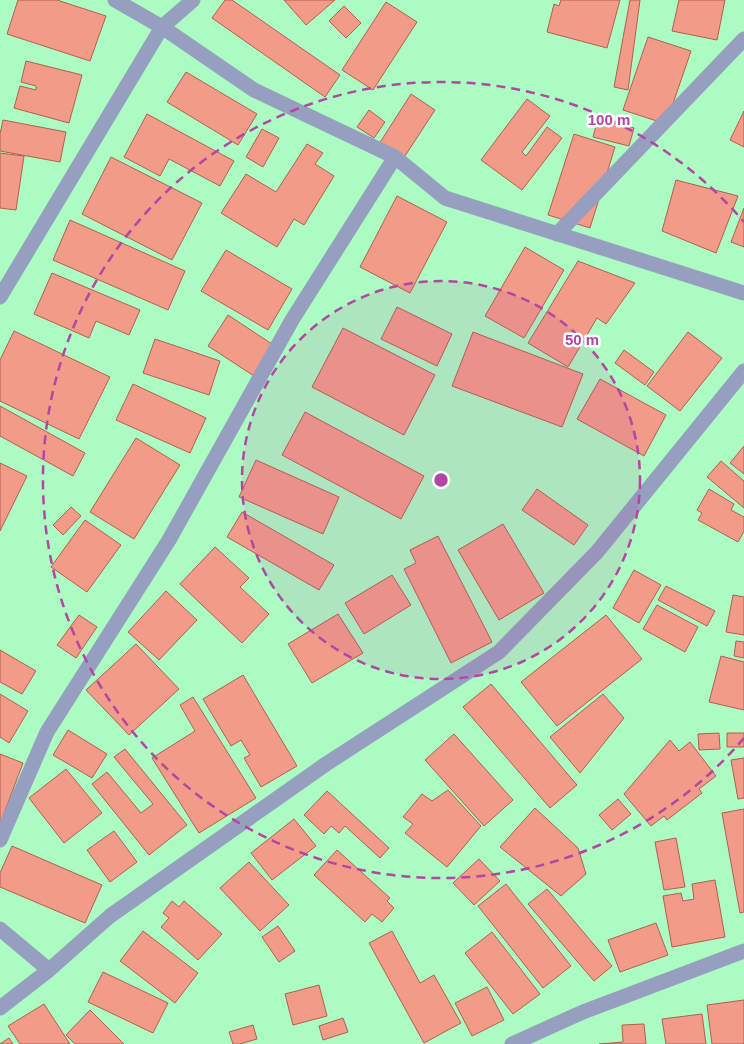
<svg xmlns="http://www.w3.org/2000/svg" width="744" height="1044" font-family="Arial,sans-serif">
  <rect width="100%" height="100%" fill="#acfbc2"/>
  <!-- building -->
  <path fill="#f29b88" stroke="#b05f4e" d="M18,0H57L106,16L90,61L7,34Z
    M225,0H232L340,75L325,97L212,18Z
    M284,0H335L306,25Z
    M561,0H620L607,48L547,32L554,4L559,6Z
    M630,0H640L628,90L614,87Z
    M679,0H725L717,40L672,31Z
    M386,2L417,22L373,90L342,70Z
    M344,6L361,23L346,38L329,21Z
    M648,37L691,51L666,124L623,110Z
    M26,61L82,75L69,123L14,108L20,86L36,90V86L21,82Z
    M186,72L257,114L238,145L167,102Z
    M411,94L435,110L403,159L379,144Z
    M527,99L550,116L522,152L526,156L547,127L562,138L522,190L481,160Z
    M369,110L385,122L374,138L357,127Z
    M744,111V147L730,140Z
    M147,114L234,161L220,186L169,159L160,176L124,157Z
    M598,119L634,128L629,146L593,137Z
    M3,120L66,132L60,162L0,151V134Z
    M262,129L279,138L263,167L246,157Z
    M574,134L615,147L590,228L548,215Z
    M307,144L323,153L315,164L334,176L304,225L294,219L277,247L221,213L246,174L276,192Z
    M0,153L24,156L16,210L0,208Z
    M111,157L202,203L172,260L82,214Z
    M676,180L738,196L716,253L662,231Z
    M397,196L447,222L410,293L360,267Z
    M744,208V247L731,242Z
    M70,220L185,271L168,310L53,260Z
    M525,247L564,270L524,338L485,316Z
    M226,250L292,289L268,330L201,291Z
    M578,261L635,283L606,324L597,318L568,367L528,343Z
    M52,273L140,310L129,335L96,321L89,338L34,314Z
    M397,307L452,334L437,366L381,339Z
    M228,315L275,346L254,376L208,346Z
    M343,328L435,375L404,435L312,387Z
    M14,331L110,377L79,439L0,401V360Z
    M473,332L583,374L562,427L452,386Z
    M688,332L722,358L680,411L647,386Z
    M155,339L220,361L209,395L143,373Z
    M624,350L654,372L645,385L615,363Z
    M600,379L666,415L644,456L577,419Z
    M133,384L206,418L190,453L116,420Z
    M0,406L85,453L73,476L0,436Z
    M305,412L424,476L401,519L282,455Z
    M136,438L180,465L134,539L90,512Z
    M744,446V474L730,463Z
    M256,460L339,497L323,534L239,497Z
    M721,461L744,481V508L707,477Z
    M0,463L27,476L0,531Z
    M537,489L588,525L574,545L522,510Z
    M709,489L734,504L731,510L744,517V531L738,542L698,520L702,513L697,510Z
    M71,507L81,516L63,535L53,525Z
    M242,512L334,565L319,590L227,537Z
    M85,520L121,545L87,592L51,567Z
    M503,524L544,593L499,620L458,550Z
    M438,536L492,642L451,663L404,569L416,563L410,550Z
    M215,547L249,578L240,587L269,614L242,643L180,584Z
    M634,570L661,585L639,623L613,608Z
    M392,575L411,605L364,634L345,603Z
    M666,586L715,611L707,626L658,600Z
    M166,591L197,620L159,660L128,632Z
    M733,595L744,597V635L726,632Z
    M657,605L698,627L685,652L643,629Z
    M338,614L363,653L312,683L288,644Z
    M79,615L97,627L76,658L57,645Z
    M606,615L642,659L557,726L521,682Z
    M736,641L744,642V658L734,656Z
    M136,644L179,689L129,735L86,690Z
    M0,650L36,671L22,694L0,682Z
    M721,656L744,662V710L709,702Z
    M243,675L297,766L261,787L244,758L250,755L241,740L231,746L203,699Z
    M491,684L577,785L550,808L463,707Z
    M0,694L28,711L9,743L0,737Z
    M603,694L624,718L580,773L550,737Z
    M193,697L256,798L199,833L152,758L195,731L180,705Z
    M68,730L107,754L92,778L53,755Z
    M719,733L720,749L699,750L698,734Z
    M727,733H744V747H727Z
    M454,734L513,800L484,826L425,760Z
    M670,740L679,751L690,742L716,776L699,789L702,793L667,820L664,816L651,826L624,794Z
    M125,749L187,825L149,855L92,784L107,772L141,813L153,804L114,757Z
    M0,754L23,763L0,824Z
    M744,758V798L738,799L731,760Z
    M66,769L102,813L64,843L29,798Z
    M448,790L481,826L447,867L405,833L413,824L403,817L422,794L432,801Z
    M327,791L389,848L380,858L345,826L339,833L331,826L324,834L304,815Z
    M618,799L631,814L612,830L599,815Z
    M535,808L578,848L586,874L561,896L500,847Z
    M744,809V912L740,913L722,813Z
    M294,819L316,846L272,880L251,853Z
    M114,831L137,862L110,882L87,850Z
    M676,838L685,887L664,890L655,842Z
    M12,846L102,885L85,923L0,887V873Z
    M337,850L390,898L387,901L394,908L382,922L372,914L365,922L314,875Z
    M479,859L500,881L474,905L453,883Z
    M249,862L289,905L260,931L220,888Z
    M715,880L725,937L672,947L663,896L681,893L683,901L694,899L692,884Z
    M506,884L571,966L543,988L478,906Z
    M547,889L612,966L594,981L528,904Z
    M172,901L179,907L184,901L222,934L198,960L161,927L169,918L163,913Z
    M656,923L668,955L620,972L608,940Z
    M278,926L295,951L279,962L262,937Z
    M143,931L198,973L175,1003L120,961Z
    M392,931L420,983L434,975L461,1023L424,1043L369,943Z
    M492,932L540,994L513,1014L465,953Z
    M103,972L168,1003L153,1033L88,1002Z
    M319,985L327,1016L293,1025L285,994Z
    M487,987L504,1020L472,1036L455,1003Z
    M744,1000V1044H712L707,1005Z
    M44,1004L70,1044H20L8,1026Z
    M90,1010L124,1044H75L66,1035Z
    M702,1014L706,1044H666L662,1019Z
    M343,1018L348,1032L323,1040L319,1026Z
    M644,1024L646,1044H599L623,1042L622,1025Z
    M253,1025L257,1039L240,1044H233L229,1032Z
    M9,1038L13,1044H0Z"/>
  <g fill="none" stroke-linecap="round" stroke-linejoin="round">
    <!-- minor -->
    <path stroke="#969fbf" stroke-width="15" d="M115,0L162,27L254,90L395,157L445,198L744,293
      M557,234L744,39
      M0,297L162,27L193,0
      M0,840L47,732L169,540L292,320L395,157
      M0,929L49,970
      M0,1008L49,970L110,916L326,764L499,652L597,552L744,371
      M512,1044L583,1012L744,951"/>
  </g>
  <!-- distance rings -->
  <circle cx="441" cy="480" r="199" fill="#b246a5" fill-opacity=".12"/>
  <g fill="none" stroke="#b246a5" stroke-width="2.5" stroke-dasharray="9 6">
    <circle cx="441" cy="480" r="199"/>
    <path d="M744 738A398 398 0 1 1 744 222"/>
  </g>
  <circle cx="441" cy="480" r="8" fill="#b246a5" stroke="#fff" stroke-width="2.5"/>
  <g font-size="15" text-anchor="middle" font-weight="bold" fill="#b246a5" stroke="#fff" stroke-width="5" stroke-linejoin="round" paint-order="stroke">
    <text x="609" y="125">100 m</text>
    <text x="582" y="345">50 m</text>
  </g>
</svg>
